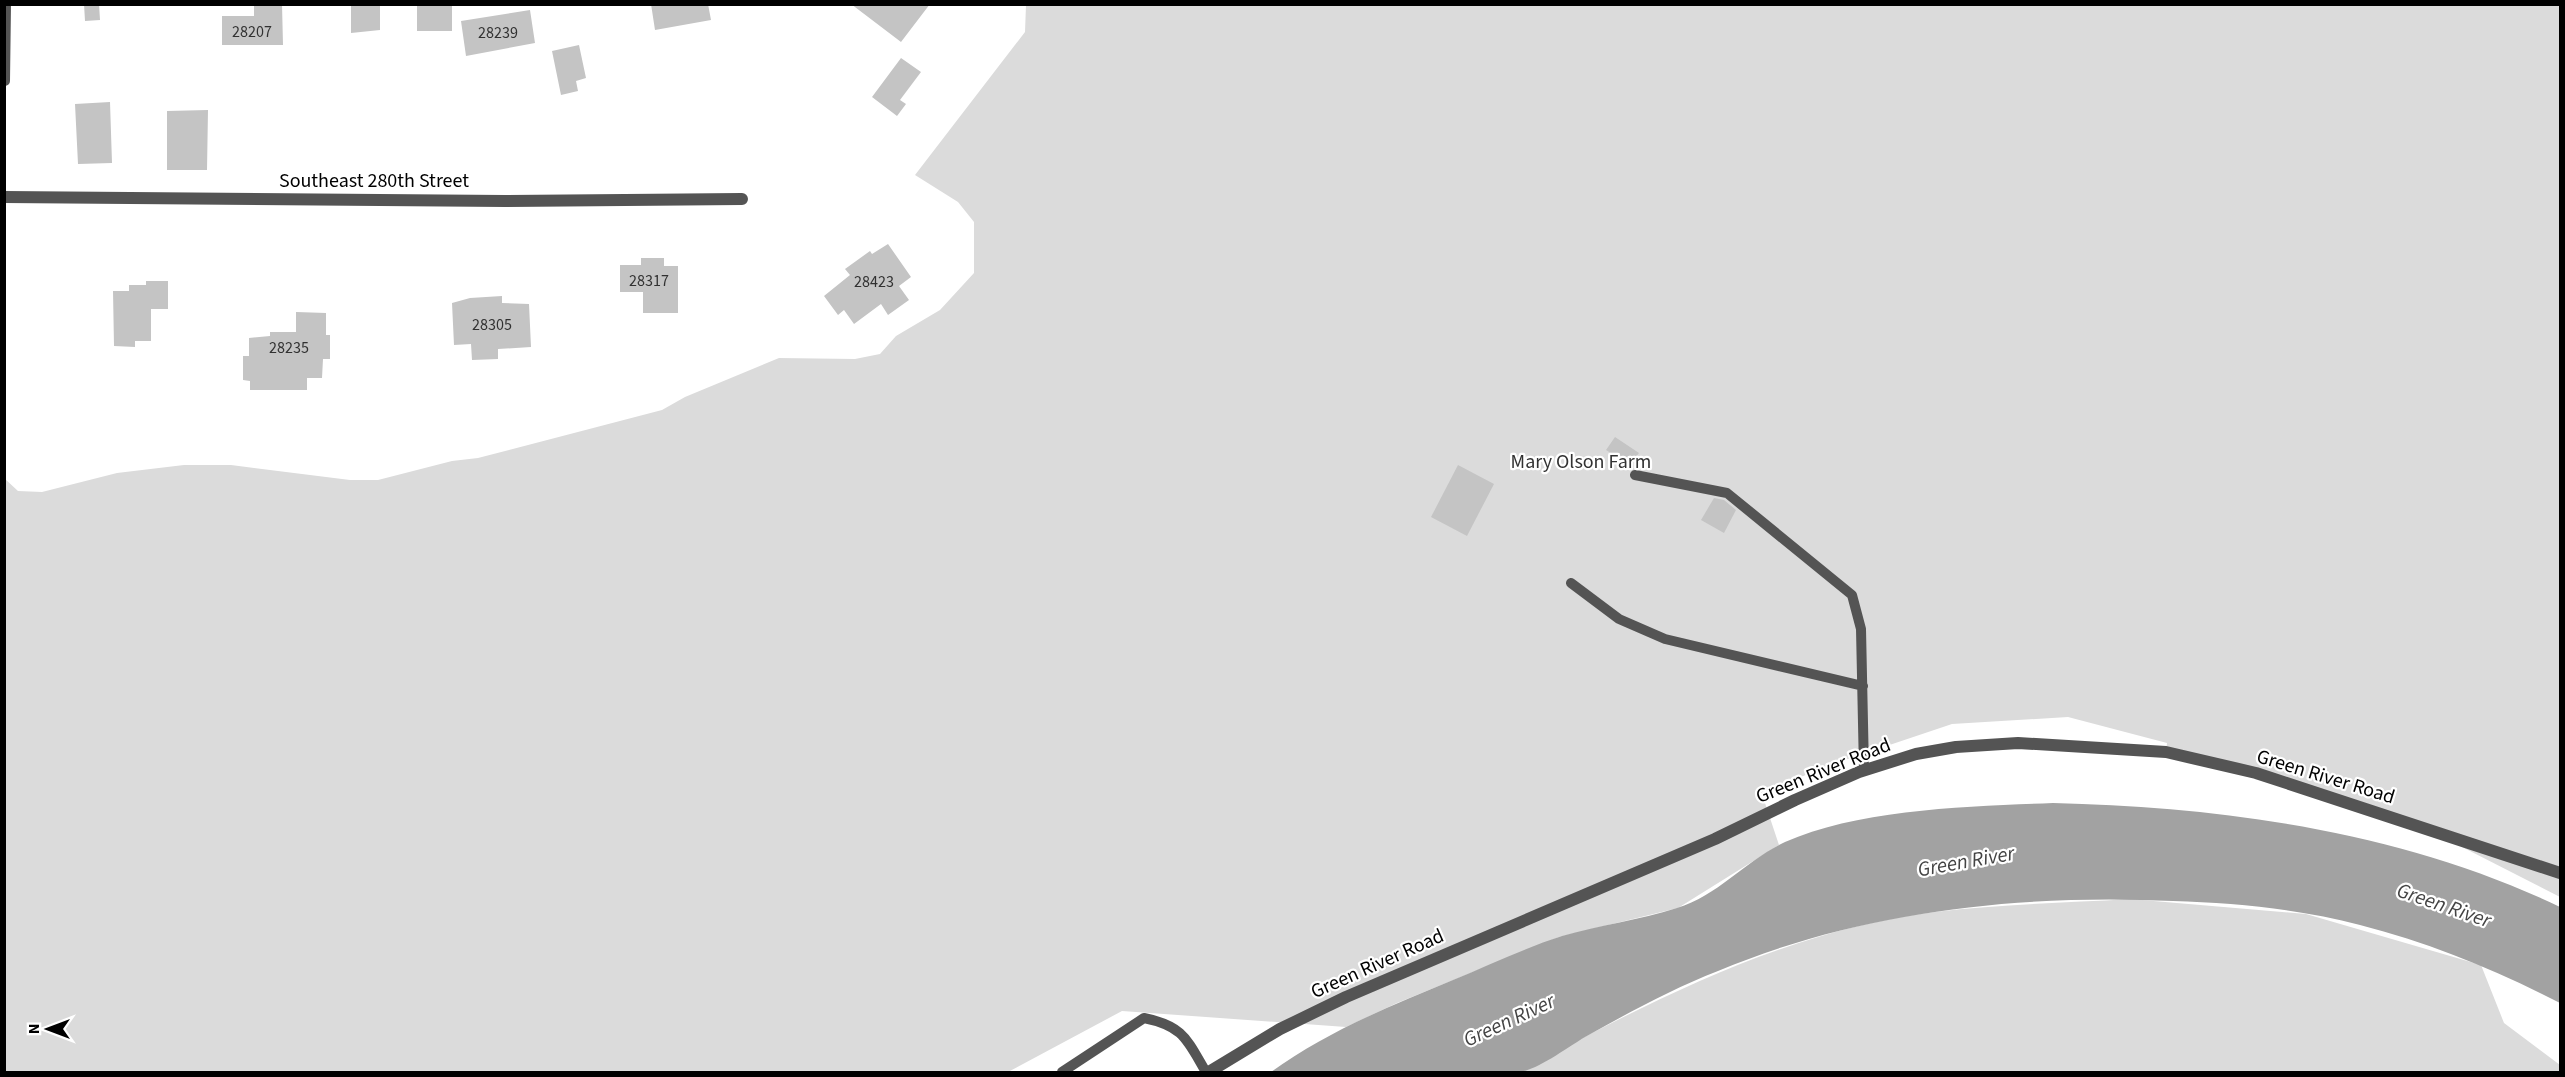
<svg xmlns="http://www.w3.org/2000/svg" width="2565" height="1077" font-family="'Source Sans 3',sans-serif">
  <rect width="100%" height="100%" fill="#fff"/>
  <!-- green -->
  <path fill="#dbdbdb" d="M1026,5H2560V897L2417,824L2166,752L2167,743L2068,717L1952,724L1824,767L1762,794L1779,845L1678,908L1559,937L1397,1003L1346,1027L1122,1011L1008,1072H5L4,478L18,491L42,492L117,473L184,465H231L350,480H378L452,461L478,458L662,410L685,397L779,358L855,359L880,354L896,336L940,310L974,273V222L958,202L915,175L1025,32Z
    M2130,899L2306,914L2481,965L2504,1023L2560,1065V1072H1518C1649,1002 1786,930 1935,912C2000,904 2066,903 2130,899Z"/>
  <!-- water -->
  <path fill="#a2a2a2" d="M2053,803C2225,807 2404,832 2560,907V1003C2496,970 2430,943 2360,925C2300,909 2236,903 2173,901C2019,894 1861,911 1718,971C1672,989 1628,1013 1585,1037C1568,1047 1539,1069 1520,1072C1497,1077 1469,1072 1446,1072C1388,1072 1329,1073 1271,1072C1326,1032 1390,1006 1453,980C1489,965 1525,948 1562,936C1600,925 1639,920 1677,908C1719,895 1746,860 1785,842C1859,809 1972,806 2053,803Z"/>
  <!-- building -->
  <path fill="#c4c4c4" d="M84,4H99L100,20L85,21Z
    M254,4H282L283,45H222V16H254Z
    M351,4H380V30L351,33Z
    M417,4H452V31H417Z
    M651,4H708L711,20L655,30Z
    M851,4H930L901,42Z
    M530,10L535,43L466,56L461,21Z
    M579,45L586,78L576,81L578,91L561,95L552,51Z
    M901,58L921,72L900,100L906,104L897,116L872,97Z
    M110,102L112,163L78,164L75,104Z
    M208,110L207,170H167V111Z
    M888,244L911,277L899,286L909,300L888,315L881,304L854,324L844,310L838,315L824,296L850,275L845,269L870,251L872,254Z
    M641,258H664V266H678V313H643V292H620V265H641Z
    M146,281H168V309H151V341H135V347L114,346L113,291H129V285H146Z
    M502,296V303L529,304L531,347L498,349V359L472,360L471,344L454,345L452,303L470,298Z
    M296,312L326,313V335H330V359H323L322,378H307V390H250V381L243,380V356H249V338L270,336V332H296Z
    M1615,437L1639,453L1630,465L1606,450Z
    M1458,465L1494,484L1467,536L1431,517Z
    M1714,498L1724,500L1736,510L1724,533L1701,520Z"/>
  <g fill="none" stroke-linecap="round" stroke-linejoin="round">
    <!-- service -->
    <path stroke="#545454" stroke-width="10" d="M5,81L6,4
      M1635,475L1727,493L1852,595L1861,629L1864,770
      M1571,583L1619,619L1665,639L1863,686
      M1062,1072L1144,1018C1184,1026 1187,1040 1206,1072"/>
    <!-- minor -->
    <path stroke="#545454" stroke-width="12" d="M4,197L505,201L742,199"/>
    <!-- tertiary -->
    <path stroke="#545454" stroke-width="12" d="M1209,1072L1280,1029L1346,997L1715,839L1795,800L1859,772L1916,754L1956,747L2018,743L2166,752L2256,773L2560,873"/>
  </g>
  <g text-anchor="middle" stroke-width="4.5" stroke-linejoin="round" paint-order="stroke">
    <!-- number labels -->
    <g font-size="16" fill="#313131">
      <text x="252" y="37">28207</text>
      <text x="498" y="38">28239</text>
      <text x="649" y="286">28317</text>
      <text x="874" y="287">28423</text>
      <text x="492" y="330">28305</text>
      <text x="289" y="353">28235</text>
    </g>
    <!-- street labels -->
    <g font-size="20" fill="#000" stroke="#fff">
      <text x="374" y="187">Southeast 280th Street</text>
      <text transform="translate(1823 770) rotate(-22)" y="7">Green River Road</text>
      <text transform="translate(2326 776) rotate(17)" y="7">Green River Road</text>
      <text transform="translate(1377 963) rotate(-24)" y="7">Green River Road</text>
    </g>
    <!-- park labels -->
    <g font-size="20" fill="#323232" stroke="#fff">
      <text x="1581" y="468">Mary Olson Farm</text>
    </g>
    <!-- water labels -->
    <g font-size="21" font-style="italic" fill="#434343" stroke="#fff">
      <text transform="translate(1966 861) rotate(-10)" y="7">Green River</text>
      <text transform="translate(2444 905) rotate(19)" y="7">Green River</text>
      <text transform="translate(1509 1020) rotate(-25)" y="7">Green River</text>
    </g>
  </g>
  <!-- border -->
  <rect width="2565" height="1077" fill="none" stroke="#000000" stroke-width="12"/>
  <!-- north arrow -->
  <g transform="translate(48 1029) rotate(270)" stroke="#ffffff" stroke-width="4.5" paint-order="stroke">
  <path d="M0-4.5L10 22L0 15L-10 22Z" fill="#000000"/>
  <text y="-9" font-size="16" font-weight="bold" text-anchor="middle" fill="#000000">N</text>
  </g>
</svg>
